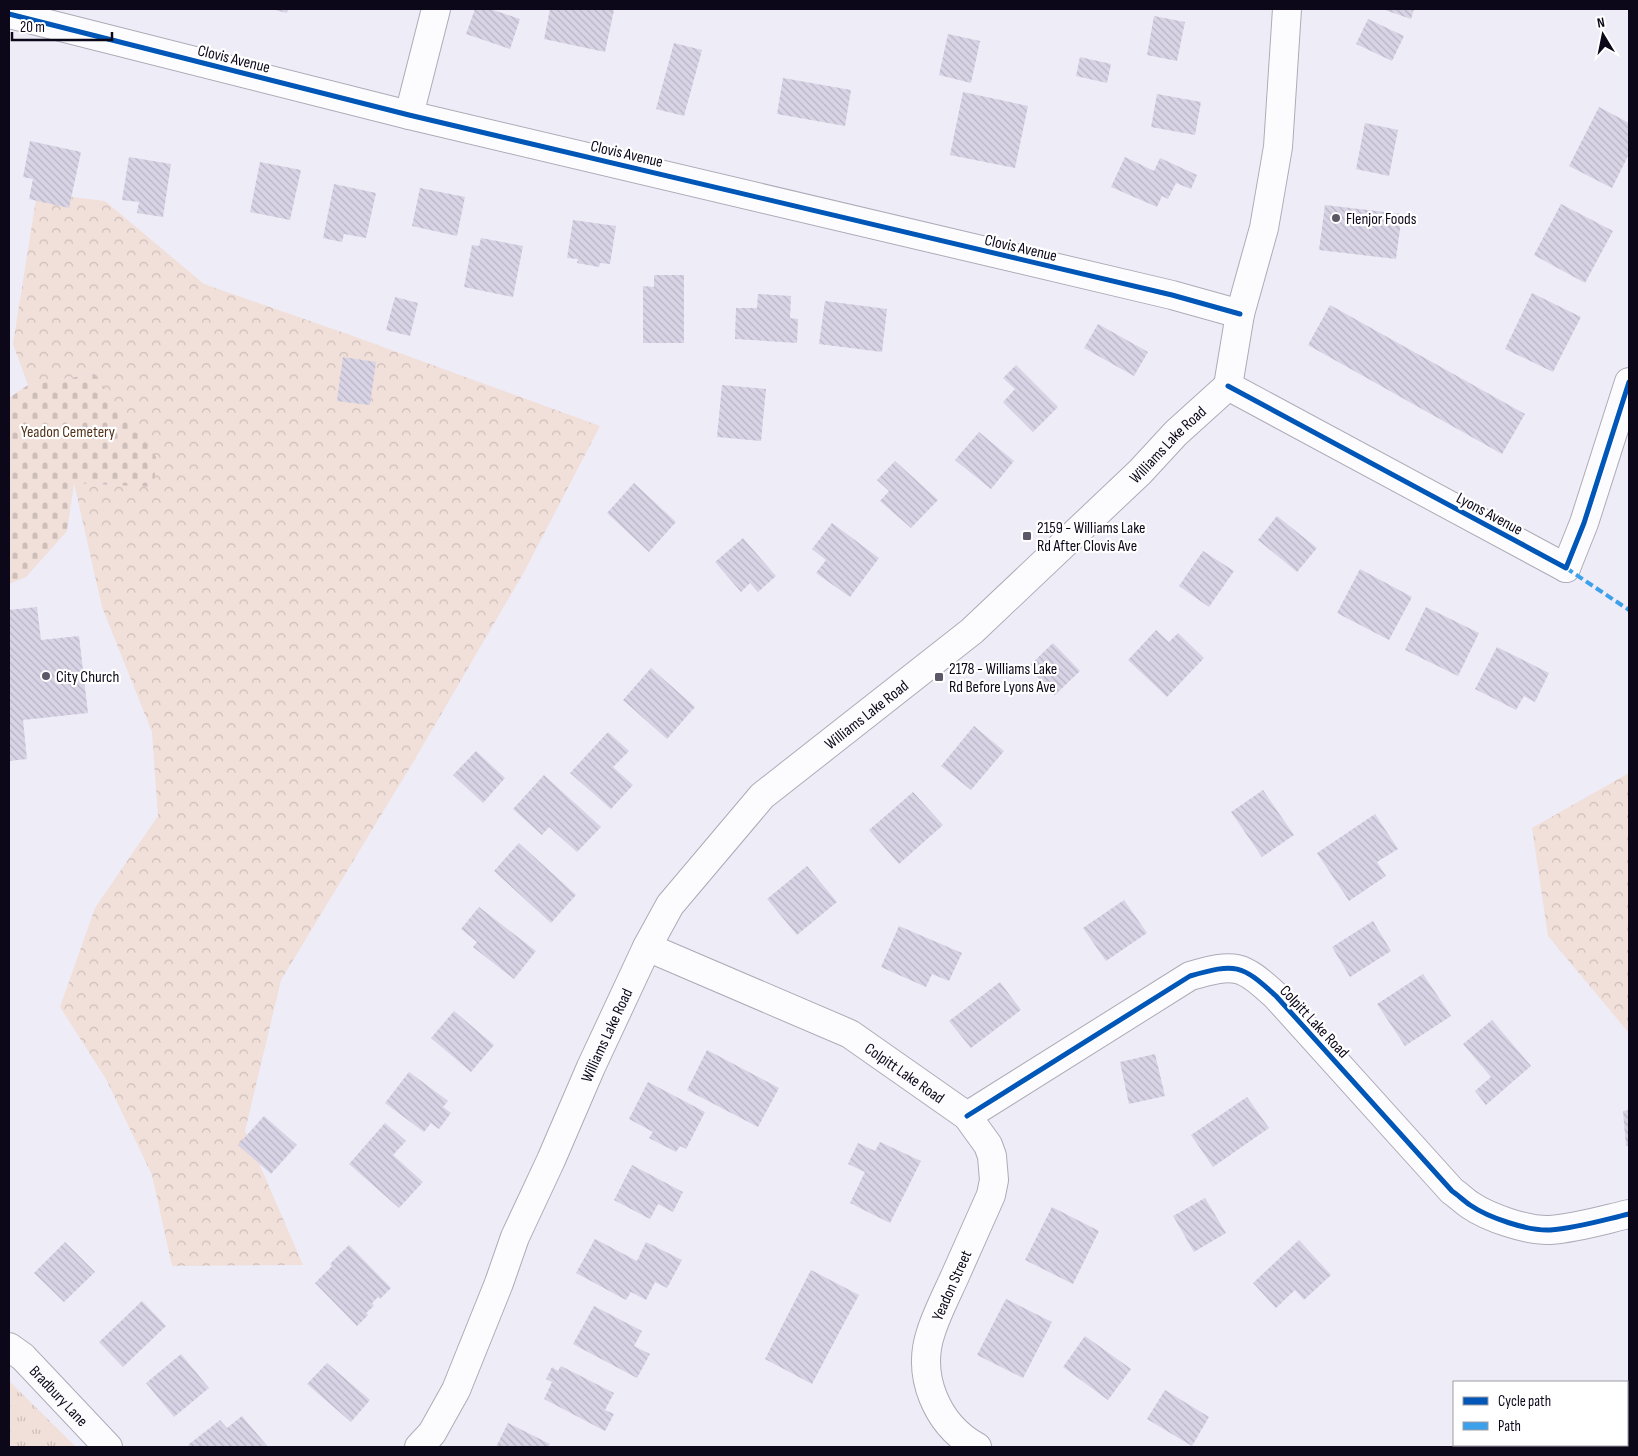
<svg xmlns="http://www.w3.org/2000/svg" width="1638" height="1456" font-family="'Sofia Sans Condensed',sans-serif">
  <defs>
    <pattern id="grass-tufts" width="24" height="20" patternUnits="userSpaceOnUse" patternTransform="scale(1.25)"><rect width="24" height="20" fill="#f1dfd9"/><path d="M3 7l-1-3M5 7V3M7 7l1-3M15 17l-1-3M17 17v-4M19 17l1-3" fill="none" stroke="#cdbeba"/></pattern>
    <pattern id="forest-crowns" width="20" height="18" patternUnits="userSpaceOnUse" patternTransform="scale(1.25)"><rect width="20" height="18" fill="#f1dfd9"/><path d="M2 6a3 3 0 1 1 6 0M12 15a3 3 0 1 1 6 0" fill="none" stroke="#cdbeba"/></pattern>
    <pattern id="cemetery-stones" width="16" height="16" patternUnits="userSpaceOnUse" patternTransform="scale(1.25)"><rect width="16" height="16" fill="#f1dfd9"/><path d="M2 7V4a2 2 0 0 1 4 0v3zM10 15v-3a2 2 0 0 1 4 0v3z" fill="#cdbeba"/></pattern>
    <pattern id="building-back-hatch" width="6" height="6" patternUnits="userSpaceOnUse" patternTransform="scale(1.25)"><rect width="6" height="6" fill="#d8d4e5"/><path d="M-1 5l2 2M0 0l6 6M5-1l2 2" fill="none" stroke="#b8b4c4"/></pattern>
  </defs>
  <rect width="100%" height="100%" fill="#eeecf7"/>
  <!-- grass -->
  <path fill="url(#grass-tufts)" d="M9,1381L76,1447H9Z"/>
  <!-- forest -->
  <path fill="url(#forest-crowns)" d="M37,193L105,201L204,284L353,336L600,426L524,572L415,759L281,980L245,1131L303,1265L172,1266L152,1175L106,1079L60,1007L95,908L158,816L152,732L102,607L74,483L153,487L94,374L28,385L13,344Z
    M1629,773V1033L1548,936L1532,828Z"/>
  <!-- cemetery -->
  <path fill="url(#cemetery-stones)" d="M94,374L156,457L154,487L74,483L67,531L26,577L9,584V398L28,385Z"/>
  <!-- building -->
  <path fill="url(#building-back-hatch)" d="M271,9H288L287,13Z
    M475,9H490L520,19L510,49L466,34Z
    M550,9H607L614,10L605,52L544,39Z
    M1382,9H1414L1411,19Z
    M1154,16L1185,22L1177,61L1147,55Z
    M1368,19L1404,36L1392,61L1356,44Z
    M948,34L980,41L971,83L939,75Z
    M674,43L702,50L684,116L656,109Z
    M1080,57L1111,64L1107,83L1076,76Z
    M783,78L851,90L845,126L777,114Z
    M963,92L1028,106L1015,168L950,155Z
    M1157,94L1201,102L1195,135L1151,127Z
    M1599,107L1629,123V154L1612,188L1569,166Z
    M1365,123L1398,130L1389,176L1356,169Z
    M30,141L81,152L69,208L29,199L33,179L23,177Z
    M129,157L171,164L163,217L137,213L139,202L122,200Z
    M1125,157L1154,171L1160,158L1197,175L1191,189L1176,183L1168,199L1162,196L1157,207L1111,187Z
    M260,162L301,170L290,220L250,212Z
    M334,184L376,193L366,238L344,234L342,242L323,238Z
    M420,188L465,197L457,236L412,226Z
    M1561,204L1613,231L1585,283L1534,255Z
    M1325,205L1402,214L1396,259L1319,250Z
    M573,220L616,226L610,264L600,263L599,267L577,263L578,259L567,258Z
    M481,238L523,246L513,297L464,287L472,245L479,246Z
    M654,275H684V343H643V286L654,287Z
    M1532,293L1581,317L1553,372L1505,349Z
    M758,294L791,296L790,318L798,319L797,343L735,339L736,308H757Z
    M395,297L418,303L410,336L386,330Z
    M825,301L887,309L882,352L819,344Z
    M1330,305L1525,414L1502,454L1308,345Z
    M1098,324L1148,352L1134,376L1084,348Z
    M343,357L376,362L370,405L337,401Z
    M1016,365L1058,407L1033,432L1003,402L1015,389L1003,378Z
    M722,385L766,389L761,441L717,437Z
    M979,432L1014,461L991,489L955,460Z
    M895,461L938,500L911,528L880,501L889,491L877,480Z
    M634,483L676,522L649,552L607,513Z
    M1277,516L1317,548L1297,572L1258,540Z
    M832,523L879,558L850,597L816,573L826,560L812,549Z
    M743,538L776,576L758,592L750,583L741,592L715,562Z
    M1203,551L1234,571L1209,607L1179,586Z
    M1360,569L1412,597L1389,640L1337,613Z
    M37,607L41,640L79,636L88,713L23,720L27,759L9,761V610Z
    M1426,607L1479,633L1458,676L1405,650Z
    M1156,630L1169,642L1178,633L1204,658L1167,697L1128,660Z
    M1053,643L1080,671L1055,695L1028,667Z
    M1497,647L1549,673L1535,702L1524,696L1516,710L1475,689Z
    M651,668L695,707L667,739L623,700Z
    M974,726L1004,751L971,790L941,766Z
    M608,732L629,751L613,767L633,785L611,809L570,773Z
    M476,751L505,778L483,803L453,775Z
    M544,775L601,827L577,852L549,827L542,835L513,809Z
    M1263,790L1294,835L1262,857L1231,812Z
    M913,792L943,825L899,864L869,830Z
    M1375,814L1398,849L1377,862L1386,876L1349,901L1317,853Z
    M519,843L576,895L551,923L494,871Z
    M807,866L837,902L797,935L767,899Z
    M1124,900L1147,933L1106,961L1083,928Z
    M479,907L536,951L514,979L473,947L477,942L461,929Z
    M1373,921L1391,951L1350,977L1332,947Z
    M899,926L962,953L949,981L932,974L926,987L881,967Z
    M1423,974L1451,1016L1405,1046L1377,1004Z
    M1000,982L1021,1010L971,1048L949,1021Z
    M454,1011L494,1045L471,1072L431,1038Z
    M1492,1020L1531,1066L1486,1105L1475,1091L1491,1077L1463,1044Z
    M707,1050L779,1088L758,1127L687,1090Z
    M1155,1054L1165,1096L1129,1104L1120,1062Z
    M409,1072L448,1101L443,1107L451,1113L439,1129L431,1123L424,1132L385,1103Z
    M648,1082L705,1112L686,1149L680,1146L676,1152L649,1138L653,1132L629,1119Z
    M1247,1097L1269,1128L1213,1167L1191,1135Z
    M1629,1110V1146H1626L1623,1111Z
    M264,1116L297,1145L271,1174L238,1145Z
    M385,1123L406,1141L393,1155L423,1182L399,1208L349,1164Z
    M880,1142L921,1161L890,1223L850,1203L865,1172L848,1164L858,1143L875,1151Z
    M632,1165L683,1192L673,1212L658,1204L650,1219L614,1200Z
    M1205,1198L1226,1233L1194,1252L1173,1216Z
    M1052,1207L1099,1231L1073,1284L1025,1260Z
    M595,1239L637,1261L646,1242L682,1260L667,1288L655,1282L646,1300L631,1292L626,1300L576,1273Z
    M1299,1240L1331,1275L1304,1300L1295,1290L1276,1308L1253,1283Z
    M65,1242L95,1272L64,1302L34,1273Z
    M349,1245L391,1288L380,1299L378,1297L372,1303L374,1306L366,1313L368,1315L357,1326L315,1283L332,1266L330,1264Z
    M811,1270L859,1295L812,1384L765,1359Z
    M1006,1299L1052,1322L1023,1378L977,1355Z
    M142,1301L166,1326L123,1367L99,1342Z
    M594,1306L642,1331L634,1346L650,1354L637,1378L573,1344Z
    M1085,1336L1131,1369L1108,1400L1063,1367Z
    M181,1354L209,1388L174,1417L146,1383Z
    M327,1363L370,1400L351,1422L307,1384Z
    M561,1366L614,1393L605,1410L614,1414L605,1431L544,1399L552,1382L546,1379L552,1367L558,1371Z
    M1165,1390L1209,1417L1192,1446L1147,1419Z
    M242,1416L268,1447H190L188,1445L220,1420L227,1428Z
    M508,1423L550,1444L548,1447H496Z"/>
  <g fill="none" stroke-linecap="round" stroke-linejoin="round">
    <!-- street casing -->
    <g stroke="#aeabb8" stroke-width="30">
      <g id="street">
        <path d="M9,14L409,115L1172,295L1240,314"/>
        <path d="M409,115L436,9"/>
        <path d="M1566,568L1584,523L1629,382"/>
        <path id="s1" d="M647,947L850,1034L967,1116L988,1145L992,1156L994,1180L991,1195C979,1222 967,1249 955,1276C947,1294 937,1313 931,1332C916,1376 937,1425 977,1447"/>
        <path d="M967,1116L1190,976C1236,963 1241,964 1276,996L1452,1191C1458,1195 1464,1201 1470,1205C1489,1218 1528,1231 1550,1230C1577,1228 1603,1220 1629,1214"/>
        <path id="s2" d="M9,1347L23,1357L108,1447"/>
      </g>
    </g>
    <!-- secondary casing -->
    <g stroke="#aeabb8" stroke-width="30">
      <g id="secondary">
        <path d="M1228,386L1566,568"/>
        <path id="s3" d="M419,1447L432,1433L456,1390L499,1283L515,1237L551,1160L591,1067L647,947L670,905L762,796L972,631L1140,472L1176,433L1228,386L1240,314L1264,228L1278,147L1287,9"/>
      </g>
    </g>
    <!-- street -->
    <use href="#street" stroke="#fcfcfe" stroke-width="28"/>
    <!-- secondary -->
    <use href="#secondary" stroke="#fcfcfe" stroke-width="28"/>
    <!-- quiet -->
    <path stroke="#3ca1ea" stroke-width="4" stroke-dasharray="8 4" stroke-linecap="butt" d="M1566,568L1629,610
      M1545,1445L1547,1447"/>
    <!-- cycleway casing -->
    <g stroke="#fff" stroke-width="8">
      <path id="cycleway" d="M9,14L409,115L1172,295L1240,314
        M1228,386L1566,568L1584,523L1629,382
        M967,1116L1190,976C1236,963 1241,964 1276,996L1452,1191C1458,1195 1464,1201 1470,1205C1489,1218 1528,1231 1550,1230C1577,1228 1603,1220 1629,1214"/>
    </g>
    <!-- cycleway -->
    <use href="#cycleway" stroke="#0057b8" stroke-width="5"/>
  </g>
  <!-- markers -->
  <g fill="#5c5867" stroke="#fff" stroke-width="2">
    <circle cx="1336" cy="218" r="5"/>
    <rect x="1022" y="531" width="10" height="10" rx="2.5"/>
    <circle cx="46" cy="676" r="5"/>
    <rect x="934" y="672" width="10" height="10" rx="2.5"/>
  </g>
  <g text-anchor="middle" stroke-width="4.5" stroke-linejoin="round" paint-order="stroke">
    <!-- street labels -->
    <g font-size="16" fill="#0d0819" stroke="#fff">
      <text transform="translate(234 58) rotate(14)" y="6">Clovis Avenue</text>
      <text transform="translate(627 153) rotate(13)" y="6">Clovis Avenue</text>
      <text transform="translate(1021 247) rotate(13)" y="6">Clovis Avenue</text>
      <text dy="6" stroke="none"><textPath href="#s3" startOffset="1279">Williams Lake Road</textPath></text>
      <text transform="translate(1490 513) rotate(28)" y="6">Lyons Avenue</text>
      <text dy="6" stroke="none"><textPath href="#s3" startOffset="874">Williams Lake Road</textPath></text>
      <text transform="translate(1315 1021) rotate(47)" y="6">Colpitt Lake Road</text>
      <text dy="6" stroke="none"><textPath href="#s3" startOffset="454">Williams Lake Road</textPath></text>
      <text dy="6" stroke="none"><textPath href="#s1" startOffset="288">Colpitt Lake Road</textPath></text>
      <text transform="translate(951 1285) rotate(-66)" y="6">Yeadon Street</text>
      <text dy="6" stroke="none"><textPath href="#s2" startOffset="70">Bradbury Lane</textPath></text>
    </g>
    <!-- poi labels -->
    <g font-size="16" fill="#0d0819" stroke="#fff" text-anchor="start">
      <text x="1346" y="224">Flenjor Foods</text>
      <text x="1037" y="533">2159 - Williams Lake<tspan x="1037" dy="18">Rd After Clovis Ave</tspan></text>
      <text x="949" y="674">2178 - Williams Lake<tspan x="949" dy="18">Rd Before Lyons Ave</tspan></text>
      <text x="56" y="682">City Church</text>
    </g>
    <!-- park labels -->
    <g font-size="16" fill="#54321a" stroke="#fff">
      <text x="68" y="437">Yeadon Cemetery</text>
    </g>
  </g>
  <!-- border -->
  <rect width="1638" height="1456" fill="none" stroke="#0d0819" stroke-width="20"/>
  <!-- legend -->
  <rect x="1453" y="1381" width="175" height="65" fill="#ffffff" stroke="#9e9ca3"/>
  <rect x="1463" y="1397" width="25" height="8" fill="#0057b8" stroke="#9e9ca3"/>
  <text x="1498" y="1406" font-size="15" fill="#0d0819">Cycle path</text>
  <rect x="1463" y="1422" width="25" height="8" fill="#3ca1ea" stroke="#9e9ca3"/>
  <text x="1498" y="1431" font-size="15" fill="#0d0819">Path</text>
  <!-- north arrow -->
  <g transform="translate(1603 35) rotate(350)" stroke="#ffffff" stroke-width="4" paint-order="stroke">
  <path d="M0-4L9 19L0 12L-9 19Z" fill="#0d0819"/>
  <text y="-8" font-size="14" font-weight="bold" text-anchor="middle" fill="#0d0819">N</text>
  </g>
  <!-- scale -->
  <path d="M12 32v8h100v-8" fill="none" stroke="#0d0819" stroke-width="2.5"/>
  <text x="20" y="32" font-size="15" fill="#0d0819" stroke="#ffffff" stroke-width="4" paint-order="stroke">20 m</text>
</svg>
